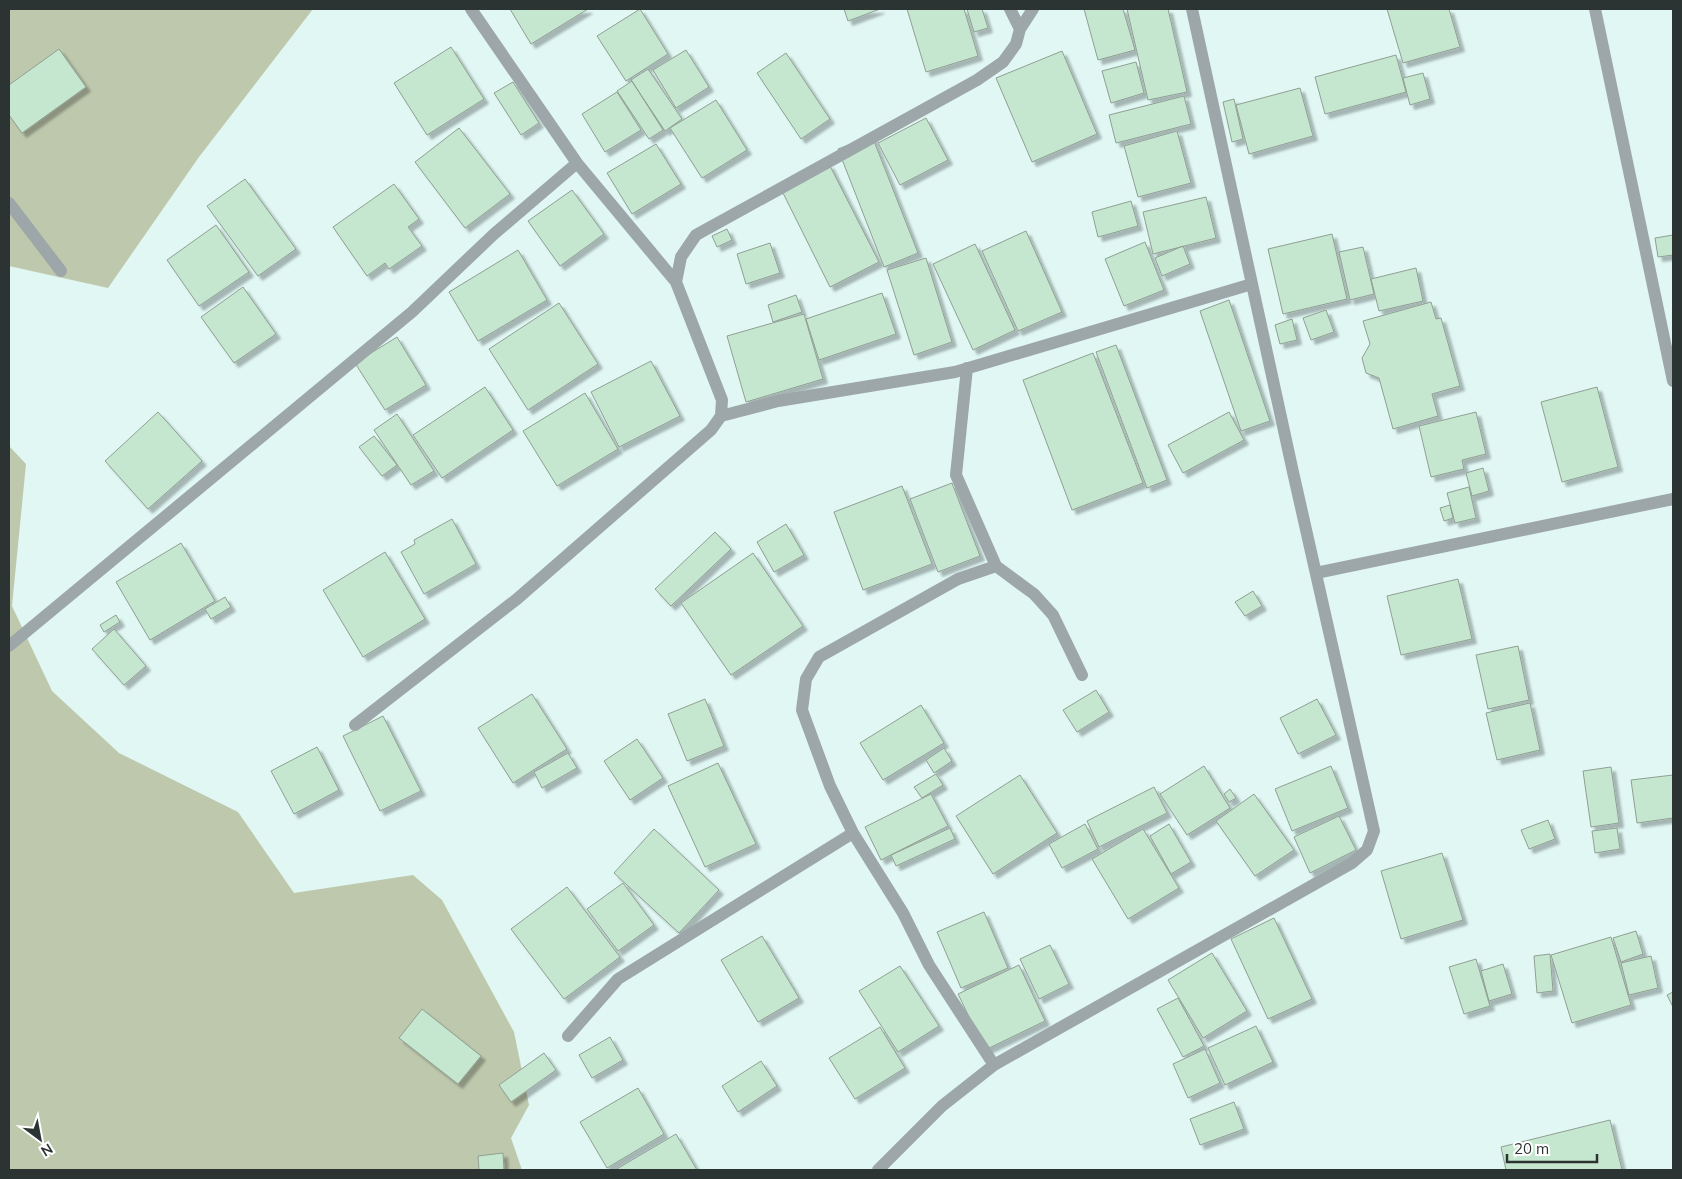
<svg xmlns="http://www.w3.org/2000/svg" width="1682" height="1179" font-family="Mulish,sans-serif">
  <defs>
    <filter id="shadow"><feDropShadow dx="4.5" dy="4.5" stdDeviation="1" flood-color="#0004"/></filter>
  </defs>
  <rect width="100%" height="100%" fill="#e0f7f4"/>
  <!-- green -->
  <path fill="#bec8ac" d="M9,9H313L199,157L108,288L9,266Z
    M9,446L26,464L12,606L52,691L119,753L238,812L294,893L413,875L442,900L514,1032L529,1105L511,1138L522,1170H9Z"/>
  <!-- building -->
  <path fill="#c6e7cf" stroke="#8f9f93" filter="url(#shadow)" d="M510,9H588L531,44Z
    M640,9L668,54L626,81L597,36Z
    M844,9H880L848,21Z
    M907,9H964L978,56L926,72Z
    M967,9H982L988,28L974,32Z
    M1084,9H1123L1135,50L1098,60Z
    M1127,9H1168L1187,92L1148,100Z
    M1387,9H1449L1460,47L1403,63Z
    M451,47L484,99L427,135L394,83Z
    M59,49L86,87L22,133L9,115V85Z
    M686,50L709,87L676,108L653,70Z
    M1062,51L1097,134L1032,162L996,78Z
    M786,53L830,119L801,139L757,73Z
    M1396,55L1406,92L1325,114L1315,77Z
    M1136,62L1144,93L1111,103L1102,71Z
    M648,69L682,119L665,131L631,80Z
    M1423,73L1430,99L1410,105L1403,78Z
    M632,81L663,130L649,139L617,91Z
    M513,82L539,123L521,135L494,93Z
    M1300,88L1313,136L1249,154L1236,105Z
    M617,92L641,130L605,152L582,114Z
    M1184,96L1191,124L1116,143L1109,115Z
    M1234,99L1243,139L1232,142L1223,102Z
    M716,100L747,150L702,178L670,128Z
    M926,118L948,160L900,185L878,143Z
    M459,128L510,194L465,228L415,162Z
    M1177,131L1191,183L1138,197L1124,146Z
    M872,136L918,253L884,267L838,149Z
    M656,144L681,184L632,214L607,173Z
    M829,164L879,262L830,287L781,189Z
    M245,179L296,249L258,276L207,206Z
    M394,184L419,219L408,227L422,246L389,269L385,263L367,276L333,227Z
    M572,190L604,234L560,266L528,221Z
    M1206,197L1216,238L1153,254L1143,212Z
    M1131,201L1138,226L1098,237L1092,212Z
    M216,225L249,272L199,306L167,260Z
    M727,229L732,240L717,247L712,236Z
    M1026,231L1062,312L1018,331L982,251Z
    M1332,234L1347,299L1283,314L1268,249Z
    M1673,235V255L1658,257L1655,238Z
    M1145,242L1164,290L1124,306L1105,259Z
    M770,243L780,273L746,284L737,254Z
    M975,244L1015,330L973,350L933,264Z
    M1183,246L1190,264L1162,276L1155,258Z
    M1363,247L1374,294L1350,300L1339,252Z
    M518,250L547,300L478,341L449,292Z
    M926,258L952,342L914,355L887,270Z
    M1416,268L1423,301L1379,311L1371,279Z
    M243,287L276,334L234,363L201,317Z
    M882,293L896,334L819,360L806,319Z
    M796,295L802,312L773,322L768,305Z
    M1229,300L1270,421L1241,431L1200,311Z
    M1431,302L1436,319L1441,318L1460,386L1432,394L1438,416L1393,429L1379,378L1366,373L1362,358L1370,344L1363,321Z
    M559,303L598,364L528,410L489,349Z
    M1326,310L1334,332L1311,340L1303,318Z
    M804,314L823,379L746,402L727,336Z
    M1292,319L1297,340L1280,344L1275,325Z
    M397,337L426,385L385,410L355,363Z
    M1116,345L1167,480L1147,488L1096,352Z
    M1093,353L1143,483L1072,510L1023,380Z
    M651,361L680,416L619,447L591,392Z
    M485,387L513,430L442,478L413,435Z
    M1597,387L1618,467L1562,482L1541,402Z
    M585,393L618,449L557,486L523,431Z
    M158,412L202,461L148,509L105,461Z
    M1229,412L1244,440L1183,473L1168,445Z
    M1476,412L1486,454L1462,460L1464,469L1431,477L1419,426Z
    M397,414L434,471L411,485L374,430Z
    M374,436L397,465L382,476L359,447Z
    M1483,468L1489,491L1472,496L1466,473Z
    M952,483L980,556L938,572L910,499Z
    M902,486L932,564L863,590L834,512Z
    M1469,487L1476,518L1455,523L1447,493Z
    M1450,505L1453,518L1444,521L1440,508Z
    M452,519L476,564L424,594L401,552L415,544L414,540Z
    M786,524L804,555L774,572L757,542Z
    M715,532L731,549L671,606L655,589Z
    M181,543L215,601L150,640L116,582Z
    M385,552L425,619L363,657L323,590Z
    M753,553L803,626L731,675L681,603Z
    M1458,579L1472,639L1401,655L1387,596Z
    M1253,591L1262,606L1245,616L1235,602Z
    M225,597L231,607L211,619L205,609Z
    M116,615L120,622L104,632L100,625Z
    M114,629L146,666L124,685L92,649Z
    M1518,646L1529,700L1488,709L1476,655Z
    M1096,690L1109,712L1077,732L1063,710Z
    M532,694L567,749L513,783L478,728Z
    M705,699L724,746L687,761L668,714Z
    M1317,699L1336,735L1298,754L1280,718Z
    M1530,703L1540,750L1497,760L1486,713Z
    M921,705L944,743L883,780L860,743Z
    M383,716L421,791L380,811L343,736Z
    M637,739L663,778L630,800L604,761Z
    M317,747L339,790L294,814L271,771Z
    M944,748L952,761L934,773L926,760Z
    M568,753L577,768L542,788L534,772Z
    M718,763L756,844L705,867L668,786Z
    M1204,766L1230,808L1187,835L1160,794Z
    M1331,766L1348,808L1292,831L1275,789Z
    M1611,767L1619,823L1591,827L1583,771Z
    M936,774L943,785L922,798L914,787Z
    M1020,775L1057,833L993,874L956,816Z
    M1673,775V818L1637,823L1631,780Z
    M1154,787L1167,813L1099,847L1087,821Z
    M1230,789L1236,798L1229,802L1224,794Z
    M931,794L948,826L881,860L865,827Z
    M1254,794L1294,850L1255,876L1216,821Z
    M1339,816L1356,850L1310,873L1294,837Z
    M1548,820L1555,839L1529,849L1521,830Z
    M1085,824L1098,849L1062,868L1049,844Z
    M1169,824L1191,862L1171,874L1150,836Z
    M950,828L955,839L896,866L891,855Z
    M1617,828L1620,849L1595,853L1592,831Z
    M654,829L719,890L679,933L614,873Z
    M1143,829L1179,888L1128,919L1092,859Z
    M1442,853L1463,920L1401,939L1381,871Z
    M623,883L654,925L618,951L587,909Z
    M567,887L620,957L564,999L511,929Z
    M984,912L1008,968L961,988L937,932Z
    M1274,918L1312,999L1268,1019L1231,939Z
    M1636,931L1643,954L1621,962L1613,938Z
    M762,936L799,998L758,1022L721,960Z
    M1611,937L1631,1005L1572,1023L1551,955Z
    M1050,945L1069,984L1039,999L1020,959Z
    M1212,953L1247,1011L1203,1038L1168,980Z
    M1550,954L1553,991L1537,993L1534,956Z
    M1651,956L1658,988L1629,995L1621,963Z
    M1476,959L1490,1006L1464,1014L1449,967Z
    M1503,964L1512,994L1489,1001L1481,971Z
    M1019,965L1045,1021L985,1050L958,994Z
    M900,966L939,1026L898,1052L859,991Z
    M1673,992V1007L1667,995Z
    M1178,998L1204,1046L1183,1057L1157,1009Z
    M422,1009L481,1056L458,1084L399,1038Z
    M1256,1026L1273,1062L1225,1085L1208,1048Z
    M880,1027L905,1068L855,1099L829,1058Z
    M610,1037L623,1060L592,1078L579,1055Z
    M1205,1049L1220,1083L1188,1098L1173,1064Z
    M544,1053L556,1070L511,1102L499,1085Z
    M761,1061L777,1086L738,1112L722,1086Z
    M638,1088L664,1134L607,1168L580,1122Z
    M1234,1102L1244,1129L1200,1145L1190,1119Z
    M1610,1120L1622,1170H1506L1501,1147Z
    M676,1134L697,1170H615Z
    M503,1153L504,1170H479L478,1156Z"/>
  <g fill="none" stroke-linecap="round" stroke-linejoin="round">
    <!-- minor -->
    <path stroke="#9da6a8" stroke-width="12" d="M1010,9L1020,29
      M1595,9L1673,381
      M577,163L676,282
      M9,203L61,271
      M967,368L956,475L996,566L1034,594L1053,615L1082,675
      M721,416L778,401L955,372L1252,284
      M1316,573L1673,499
      M9,646L412,312L494,234L577,163L471,9
      M355,725L517,599L711,430L721,416L722,400L676,282L681,257L696,235L977,80L1003,62L1016,44L1020,29L1033,9
      M568,1036L618,979L853,833
      M994,1065L929,965L903,913L853,833L830,786L802,710L806,679L819,657L958,579L996,566
      M878,1170L942,1106L994,1065L1352,863L1367,850L1374,831L1293,472L1192,9"/>
  </g>
  <!-- border -->
  <rect width="1682" height="1179" fill="none" stroke="#2b3433" stroke-width="20"/>
  <!-- north arrow -->
  <g transform="translate(40 1139) rotate(148)" stroke="#ffffff" stroke-width="4" paint-order="stroke">
  <path d="M0-4L9 19L0 12L-9 19Z" fill="#2b3433"/>
  <text y="-8" font-size="14" font-weight="bold" text-anchor="middle" fill="#2b3433">N</text>
  </g>
  <!-- scale -->
  <path d="M1507 1154v8h90v-8" fill="none" stroke="#2b3433" stroke-width="2.5"/>
  <text x="1514" y="1154" font-size="15" fill="#2b3433" stroke="#ffffff" stroke-width="4" paint-order="stroke">20 m</text>
</svg>
